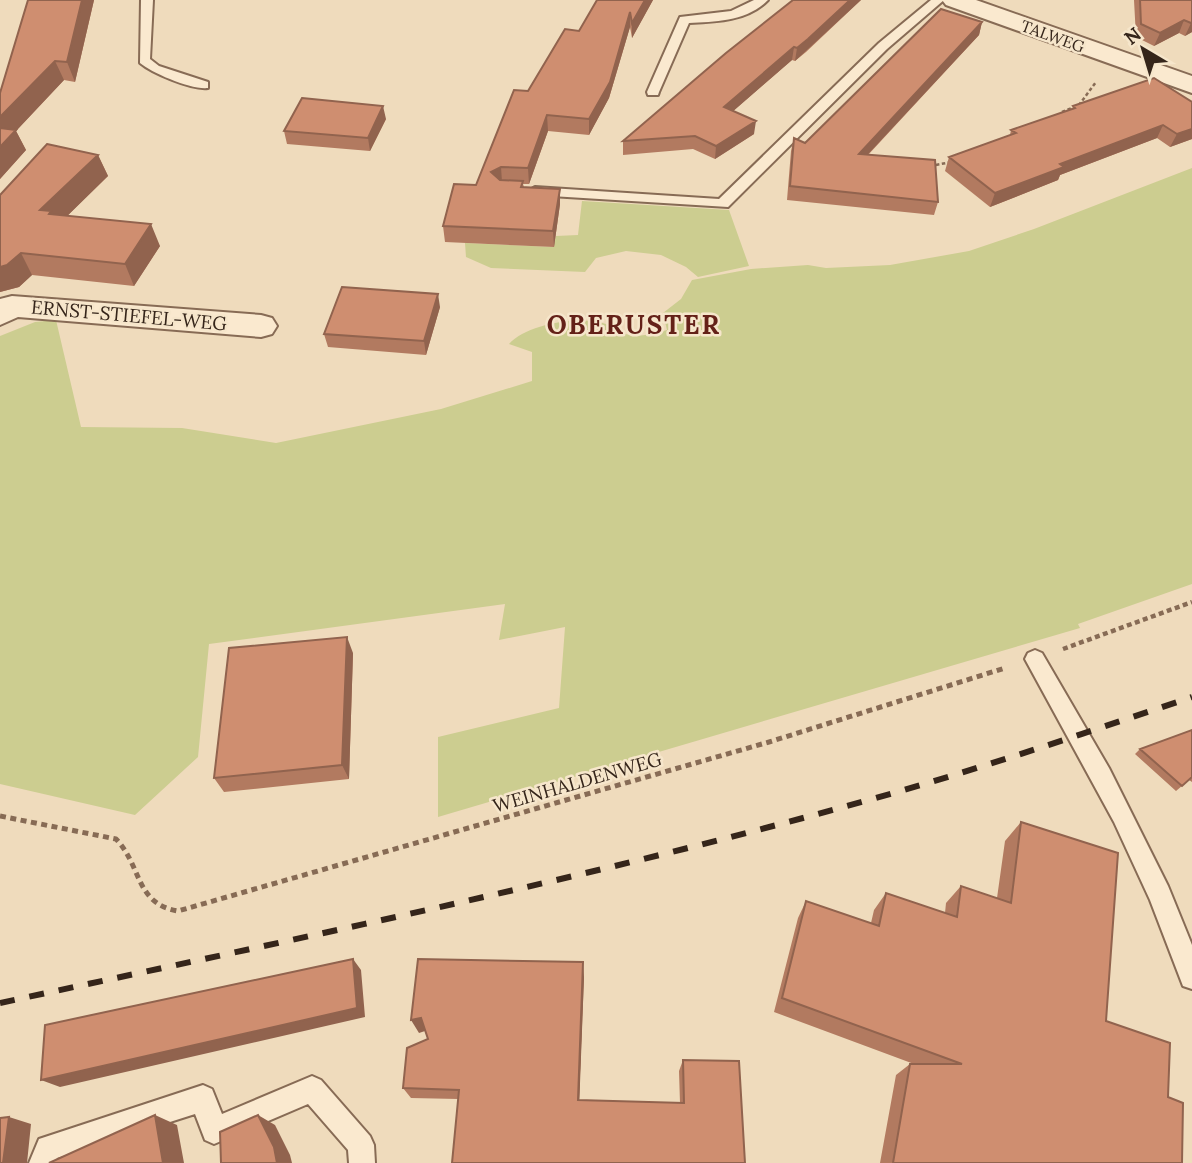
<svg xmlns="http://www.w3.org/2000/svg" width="1192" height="1163" font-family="Lora,serif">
  <rect width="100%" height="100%" fill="#efdbbc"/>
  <!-- green -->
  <path fill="#cccd90" d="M1192,168V584L1078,624L1080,628L438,817V737L559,708L565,627L499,640L505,604L209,644L198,757L135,815L0,784V336L35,322L56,320L81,427L182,428L276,443L441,409L532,381V352L509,344C527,324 580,315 606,324C614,327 621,334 630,335C643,337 655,333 667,330L663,313L681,299L692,280L751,269L808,265L826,268L890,265L969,251L1034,229Z
    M582,201L729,210L749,266L698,277L686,267L661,255L626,251L596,258L585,272L491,268L466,257L465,243L553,247L556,236L578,235Z"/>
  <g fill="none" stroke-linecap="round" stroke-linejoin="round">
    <!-- service casing -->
    <g stroke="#876b55" stroke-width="4">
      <path id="service" d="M141,0H153L150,59L159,66L208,82V88C191,90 152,73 140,63Z
        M754,0H768C748,21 716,22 689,23L659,92L658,95H648L647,92L680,17L731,11Z
        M931,0H944L887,49L728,207L535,195L528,191L535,187L719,199L879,43Z
        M1035,650L1042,653L1109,768L1168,886L1192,945V989L1183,986L1150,900L1114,822L1025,659L1028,653Z
        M312,1076L321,1080L370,1136L374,1145L375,1163H349L348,1150L308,1104L214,1144L205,1140L195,1114L57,1158L55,1163H29L39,1139L203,1085L212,1089L222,1114Z"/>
    </g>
    <!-- minor casing -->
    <g stroke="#876b55" stroke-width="4">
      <path id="minor" d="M942,0H976L1192,76V93L946,5Z
        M12,296L261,315L272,318L277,326L272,334L261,337L18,317L0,325V299Z"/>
    </g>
    <!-- path-far2 -->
    <path stroke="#876b55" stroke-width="2.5" stroke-dasharray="3.5 2.5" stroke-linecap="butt" d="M1062,112L1079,105L1096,82
      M930,166L952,162"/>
    <!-- path-far1 -->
    <path stroke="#876b55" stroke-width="4.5" stroke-dasharray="5 3.5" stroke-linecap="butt" d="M1063,649L1192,602"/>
    <!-- path -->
    <path stroke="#876b55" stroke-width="5" stroke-dasharray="6 4.5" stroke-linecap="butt" d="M0,816L116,839C142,866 135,904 178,911L769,742L1005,668"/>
    <!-- service -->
    <use href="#service" fill="#fae9cf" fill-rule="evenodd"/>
    <!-- minor -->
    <use href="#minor" fill="#fae9cf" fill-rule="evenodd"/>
    <!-- rail -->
    <path stroke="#35251a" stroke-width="6" stroke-dasharray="15 15" stroke-linecap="butt" d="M0,1003C300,938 602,876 897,792C997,763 1094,730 1192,697"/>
  </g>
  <!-- wall -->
  <path fill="#b27a60" d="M28,0H94L75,82L64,80L16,131L26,150L0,179V93Z
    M597,0H653L632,38L630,27L609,98L589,135L548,131L529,184H523L524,187L560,204L554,247L445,242L443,226L476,185L528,91L579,31Z
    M793,0H861L806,52L795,61L792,60L733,111L754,134L715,159L693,149L623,155V141Z
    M1134,0H1192V32L1185,36L1179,33L1154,46L1136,37Z
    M982,22L979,35L868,155L938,202L934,215L787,200L791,151L794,138L805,143Z
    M1154,78L1192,139L1170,147L1157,138L1060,175L1058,180L990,207L945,171L949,157L1010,135L1011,130L1072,109L1073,106Z
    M386,119L370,151L287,144L284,131Z
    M98,155L108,176L67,216L160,246L134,286L32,275L19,287L0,292V195Z
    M440,307L426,355L328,347L324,334Z
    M353,653L349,779L224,792L214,778Z
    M1192,730V782L1189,780L1176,791L1135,754L1140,749Z
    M1021,822L1106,1021L1168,1097L1182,1163H880L896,1075L910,1064H914L774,1012L798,918L806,901L871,923L874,910L886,893L945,913L946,903L961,886L997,898L1005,841Z
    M584,977L579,1100L680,1103L679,1071L683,1060L745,1163L458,1099L411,1098L403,1088L428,1039L425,1031L419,1033Z"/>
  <!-- shaded-wall -->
  <path fill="#91634e" d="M82,0H94L75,82L67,62Z
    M645,0H653L632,38V23Z
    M850,0H861L795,61L797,48Z
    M630,12V27L609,98L589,135V119Z
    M1184,20L1179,33L1154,46L1160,33Z
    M982,22L979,35L856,167L859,154Z
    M1192,22V32L1185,36L1191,23Z
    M794,47L792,60L723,120L724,107Z
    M55,61L64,80L16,131L26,150L0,179V117Z
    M383,106L386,119L370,151L368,138Z
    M547,115L548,131L529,184L528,168Z
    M756,121L754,134L715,159L716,146Z
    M1163,125L1157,138L1060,175L1058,180L990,207L995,193L1060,164Z
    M1192,129V139L1170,147L1177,134Z
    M98,155L108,176L58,225L40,210Z
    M501,167L502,182L491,172Z
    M560,189V204L554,247L553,231Z
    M151,224L160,246L134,286L125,264Z
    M21,253L32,275L19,287L0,292V267Z
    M438,294L440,307L426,355L424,341Z
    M347,637L353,653L349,779L342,765Z
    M353,959L361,970L365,1017L60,1087L41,1080Z
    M583,962L584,977L579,1110L578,1100Z
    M421,1018L428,1030L419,1033L411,1020Z
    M155,1115L177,1125L184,1163H163Z
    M258,1115L275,1125L290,1155L292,1163H277Z
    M9,1117L31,1124L27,1163H3Z"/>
  <!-- building -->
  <path fill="#cf8e70" stroke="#91634e" stroke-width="2" d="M28,0H82L67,62L55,61L0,117V93Z
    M597,0H645L632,23L630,12L610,82L589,119L547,115L528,168L501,167L491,172L500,180L523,181L521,187L560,189L553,231L443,226L454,184L476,185L514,90L528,91L565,29L579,31Z
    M793,0H850L808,39L797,48L794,47L724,107L756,121L716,146L695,136L623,141L726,53Z
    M1140,0H1192V22L1191,23L1184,20L1160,33L1141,24Z
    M941,9L982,22L859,154L935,160L938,202L790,186L794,138L805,143Z
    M1154,78L1192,102V129L1177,134L1163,125L1060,164L1064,167L995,193L949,157L1016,133L1011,130L1075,108L1073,106Z
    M302,98L383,106L368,138L284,131Z
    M0,128L16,130L0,147Z
    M47,144L98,155L40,210L51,211L49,214L151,224L125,264L21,253L7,265L0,267V195Z
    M342,287L438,294L424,341L324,334Z
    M347,637L342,765L214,778L229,648Z
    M1192,730V777L1182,786L1140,749Z
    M1021,822L1118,853L1106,1021L1170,1043L1168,1097L1183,1103L1182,1163H893L910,1064H962L782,998L806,901L879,926L886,893L957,917L961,886L1011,903Z
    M353,959L357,1008L41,1080L45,1025Z
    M418,959L583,962L578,1100L684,1103L683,1060L739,1061L745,1163H452L459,1090L403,1088L407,1048L428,1039L421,1018L411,1020Z
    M155,1115L163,1163H49Z
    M258,1115L274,1147L277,1163H221L220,1132Z
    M9,1117L3,1163H0V1118Z"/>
  <g text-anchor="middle" stroke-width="5" stroke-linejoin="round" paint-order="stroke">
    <!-- far-street labels -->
    <g font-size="16" fill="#35251a" stroke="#f6e6cb">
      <text transform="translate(1053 36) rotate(20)" y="6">TALWEG</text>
    </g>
    <!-- street labels -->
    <g font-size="19" fill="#35251a" stroke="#f6e6cb">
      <text transform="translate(129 315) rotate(5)" y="7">ERNST-STIEFEL-WEG</text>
      <text transform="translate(577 782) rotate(-16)" y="7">WEINHALDENWEG</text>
    </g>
    <!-- district labels -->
    <g font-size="26" font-weight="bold" letter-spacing="2" fill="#642118" stroke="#f6e6cb">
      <text x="634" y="334">OBERUSTER</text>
    </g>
  </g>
  <!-- north arrow -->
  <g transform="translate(1143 49) rotate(322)" stroke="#f6e6cb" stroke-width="5" paint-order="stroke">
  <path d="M0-5L12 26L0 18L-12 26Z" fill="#35251a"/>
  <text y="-10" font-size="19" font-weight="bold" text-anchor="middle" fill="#35251a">N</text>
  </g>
</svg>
